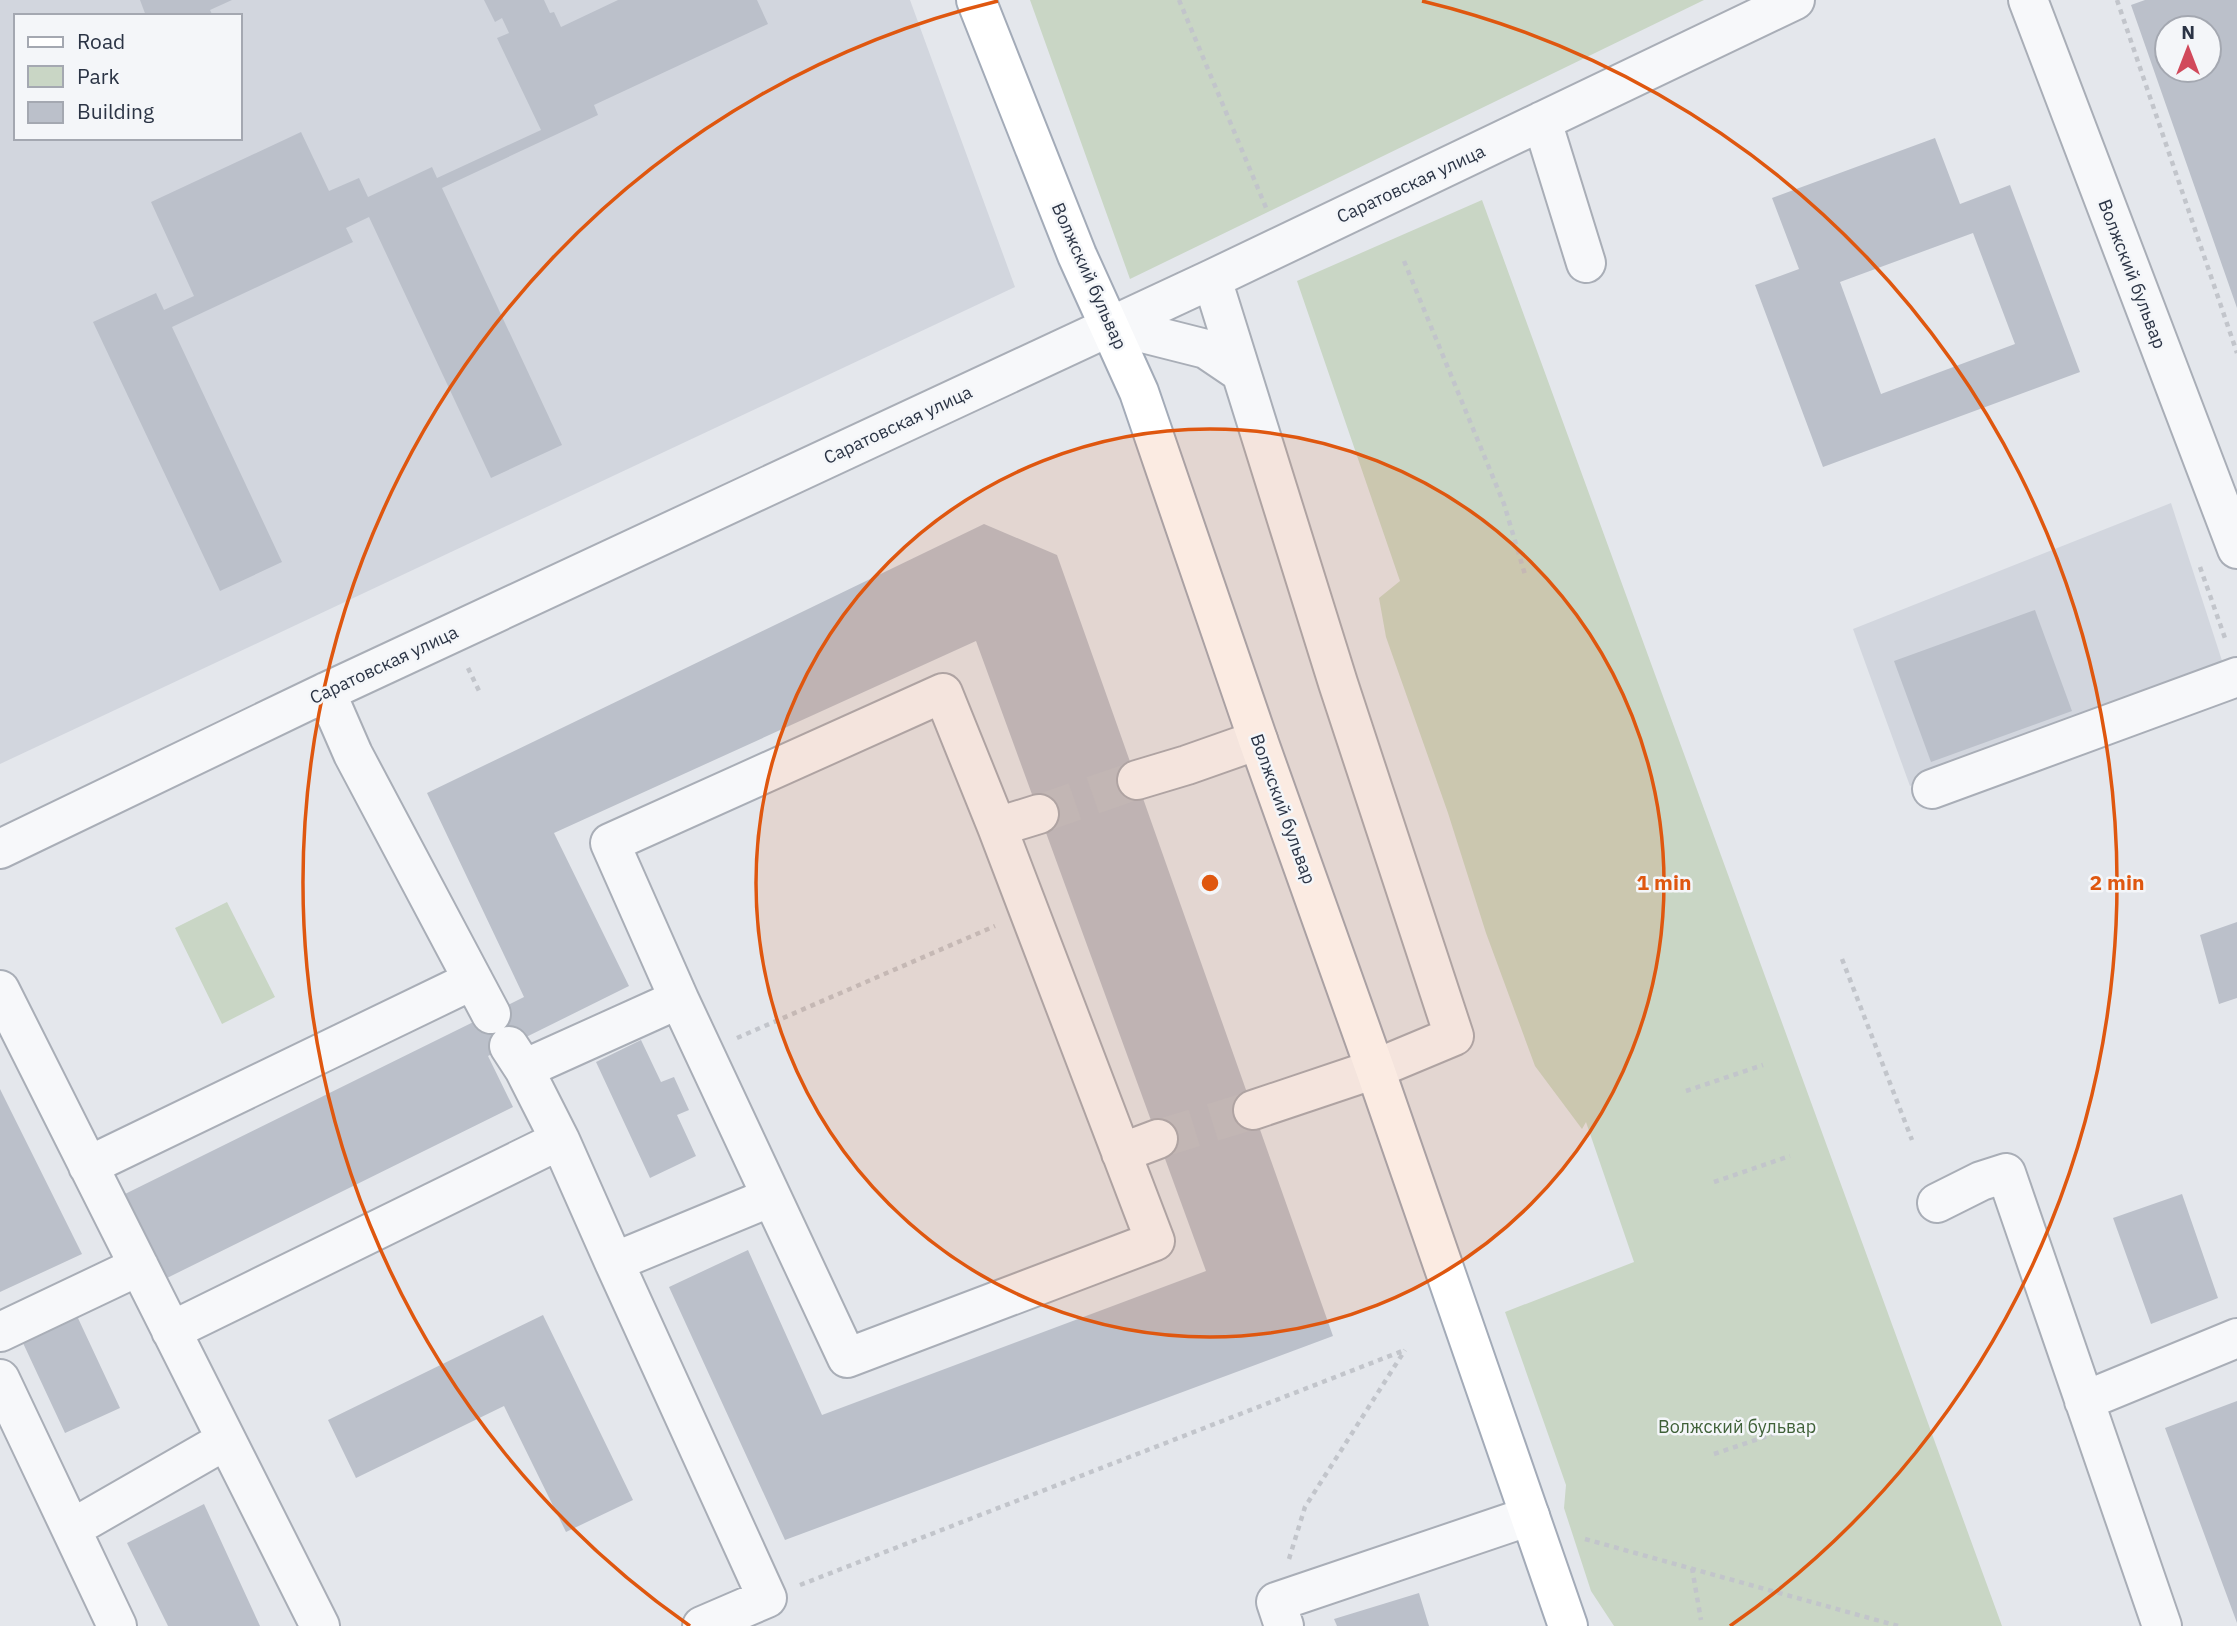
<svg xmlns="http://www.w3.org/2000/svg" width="2237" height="1626" font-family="'IBM Plex Sans',sans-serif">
  <rect width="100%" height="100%" fill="#e4e7ec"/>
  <!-- built -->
  <path fill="#d2d6de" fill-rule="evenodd" d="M0,0H910L1015,287L0,764ZM16,16H240V138H16Z
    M2171,503L2225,670L1910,786L1853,629Z"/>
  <!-- green -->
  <path fill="#c9d6c5" d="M1030,0H1704L1130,279Z
    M1482,200L2002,1626H1614L1591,1591L1564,1508L1566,1485L1505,1312L1634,1262L1586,1122L1582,1129L1535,1066L1486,933L1448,813L1386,637L1379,598L1400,581L1297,281Z
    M227,902L275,997L222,1024L175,928Z"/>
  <!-- building -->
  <path fill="#bbc0ca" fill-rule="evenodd" d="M140,0H232L210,10L213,16H146Z
    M484,0H544L550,13L554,12L561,27L618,0H757L768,24L594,105L598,115L442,188L562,445L491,478L369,217L346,228L353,242L172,327L282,562L220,591L93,322L156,293L164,310L194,296L151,202L301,132L329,191L359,178L368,197L432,167L437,178L541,130L497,38L509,33L502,18L495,22Z
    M2145,0H2237V308L2131,5ZM2167,28H2209V70H2167Z
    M1935,138L1960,204L2010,185L2080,372L1823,467L1755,285L1799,269L1772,198ZM1973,233L2015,344L1881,394L1840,282Z
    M984,524L1057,555L1333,1336L785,1540L669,1287L748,1250L822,1415L1206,1271L976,641L554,833L629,986L488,1056L513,1107L167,1278L125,1194L524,997L427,793Z
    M2035,610L2072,711L1931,762L1894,661Z
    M2237,922V998L2219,1004L2200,935Z
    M641,1040L661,1082L674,1077L689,1110L677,1115L696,1156L650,1178L596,1062Z
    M0,1089L82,1254L0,1292Z
    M2182,1194L2218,1298L2151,1324L2113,1218Z
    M70,1301L120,1408L65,1433L16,1328Z
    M543,1315L633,1500L566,1532L504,1406L356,1478L328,1420Z
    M2237,1401V1623L2165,1428Z
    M204,1504L260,1626H168L127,1543Z
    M1419,1593L1429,1626H1337L1334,1619Z"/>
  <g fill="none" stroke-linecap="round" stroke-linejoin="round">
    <!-- minor-tunnel -->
    <path stroke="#bfc3cb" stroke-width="38" stroke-dasharray="38 19" stroke-linecap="butt" d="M1039,814L1137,780
      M1158,1139L1253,1110"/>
    <!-- minor casing -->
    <g stroke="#a9aeb7" stroke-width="42">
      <path id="minor" d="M2028,0L2237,549
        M1542,121L1586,263
        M1212,279L1338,683L1454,1036L1375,1069L1253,1110
        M1111,325L1206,349L1240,372
        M326,692L353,754L491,1014
        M1137,780L1187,765L1258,740
        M1932,789L2237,677
        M997,827L1039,814
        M0,849L326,692L1212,279L1795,0
        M0,990L320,1626
        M524,1069L679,999L610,843L943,693L997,827L1155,1241L847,1358L679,999
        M560,1140L614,1262
        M1121,1153L1158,1139
        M88,1166L473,980
        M1937,1203L1981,1181L2006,1173L2162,1626
        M171,1331L560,1140L524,1069L509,1046
        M0,1332L139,1266
        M0,1379L117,1626
        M2084,1401L2237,1338
        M71,1529L226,1440
        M702,1626L767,1598L614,1262L771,1197
        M1284,1626L1276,1602L1530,1516"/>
    </g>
    <!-- major casing -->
    <g stroke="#a3abb8" stroke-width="42">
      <path id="major" d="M976,0L1077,255L1139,392L1258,740L1375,1069L1568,1626"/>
    </g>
    <!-- path -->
    <path stroke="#c2c5cb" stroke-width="4.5" stroke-dasharray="5 5" stroke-linecap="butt" d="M1179,0L1267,210
      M2117,0L2237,353
      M1404,261L1504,504L1526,578
      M2200,567L2226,641
      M468,668L481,695
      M1842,959L1912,1140
      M737,1038L995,926
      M1686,1091L1763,1065
      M1714,1182L1790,1156
      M1714,1454L1791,1428
      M1585,1539L1898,1626
      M1289,1559L1305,1507L1405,1350
      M1692,1568L1701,1620
      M800,1585L1405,1350"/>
    <!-- minor -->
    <use href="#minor" stroke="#f7f8fa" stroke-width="38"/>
    <!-- major -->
    <use href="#major" stroke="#fff" stroke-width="38"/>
  </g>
  <!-- distance rings -->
  <circle cx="1210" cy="883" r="454" fill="#df570f" fill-opacity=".12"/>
  <g fill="none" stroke="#df570f" stroke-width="3.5">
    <circle cx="1210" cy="883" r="454"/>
    <path d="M690 1626A907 907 0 0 1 998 1M1422 1A907 907 0 0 1 1730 1626"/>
  </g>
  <g text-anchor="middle" stroke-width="5" stroke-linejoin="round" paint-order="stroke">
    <!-- street labels -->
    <g font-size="18" fill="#2b3445" stroke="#f4f6f9">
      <text transform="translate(1411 184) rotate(-25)" y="6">Саратовская улица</text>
      <text transform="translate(2132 274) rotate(69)" y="6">Волжский бульвар</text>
      <text transform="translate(1089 276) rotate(66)" y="6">Волжский бульвар</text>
      <text transform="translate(898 425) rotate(-25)" y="6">Саратовская улица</text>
      <text transform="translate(384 665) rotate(-25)" y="6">Саратовская улица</text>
      <text transform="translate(1283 809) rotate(70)" y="6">Волжский бульвар</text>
    </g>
    <!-- park labels -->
    <g font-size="18" fill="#3f6138" stroke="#f4f6f9">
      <text x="1737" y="1433">Волжский бульвар</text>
    </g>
  </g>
  <circle cx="1210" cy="883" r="10" fill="#df570f" stroke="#f4f6f9" stroke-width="3.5"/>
  <g font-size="21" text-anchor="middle" font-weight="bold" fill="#df570f" stroke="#f4f6f9" stroke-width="5" stroke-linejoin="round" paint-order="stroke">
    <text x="1664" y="890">1 min</text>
    <text x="2117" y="890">2 min</text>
  </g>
  <!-- legend -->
  <rect x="14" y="14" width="228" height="126" fill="#f4f6f9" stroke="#a4a8b1" stroke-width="2"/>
  <rect x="28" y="37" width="35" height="10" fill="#ffffff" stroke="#a4a8b1" stroke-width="2"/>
  <text x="77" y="49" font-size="21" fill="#2b3445">Road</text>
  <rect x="28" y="66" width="35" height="21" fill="#c9d6c5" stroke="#a4a8b1" stroke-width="2"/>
  <text x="77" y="84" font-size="21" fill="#2b3445">Park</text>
  <rect x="28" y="102" width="35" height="21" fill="#bbc0ca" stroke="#a4a8b1" stroke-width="2"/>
  <text x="77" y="119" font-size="21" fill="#2b3445">Building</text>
  <!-- north arrow -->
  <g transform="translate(2188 49)"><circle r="33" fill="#f4f6f9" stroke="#a4a8b1" stroke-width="2"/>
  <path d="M0-5L12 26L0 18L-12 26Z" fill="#d1495b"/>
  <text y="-10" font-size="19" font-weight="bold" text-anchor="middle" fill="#2b3445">N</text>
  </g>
</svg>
